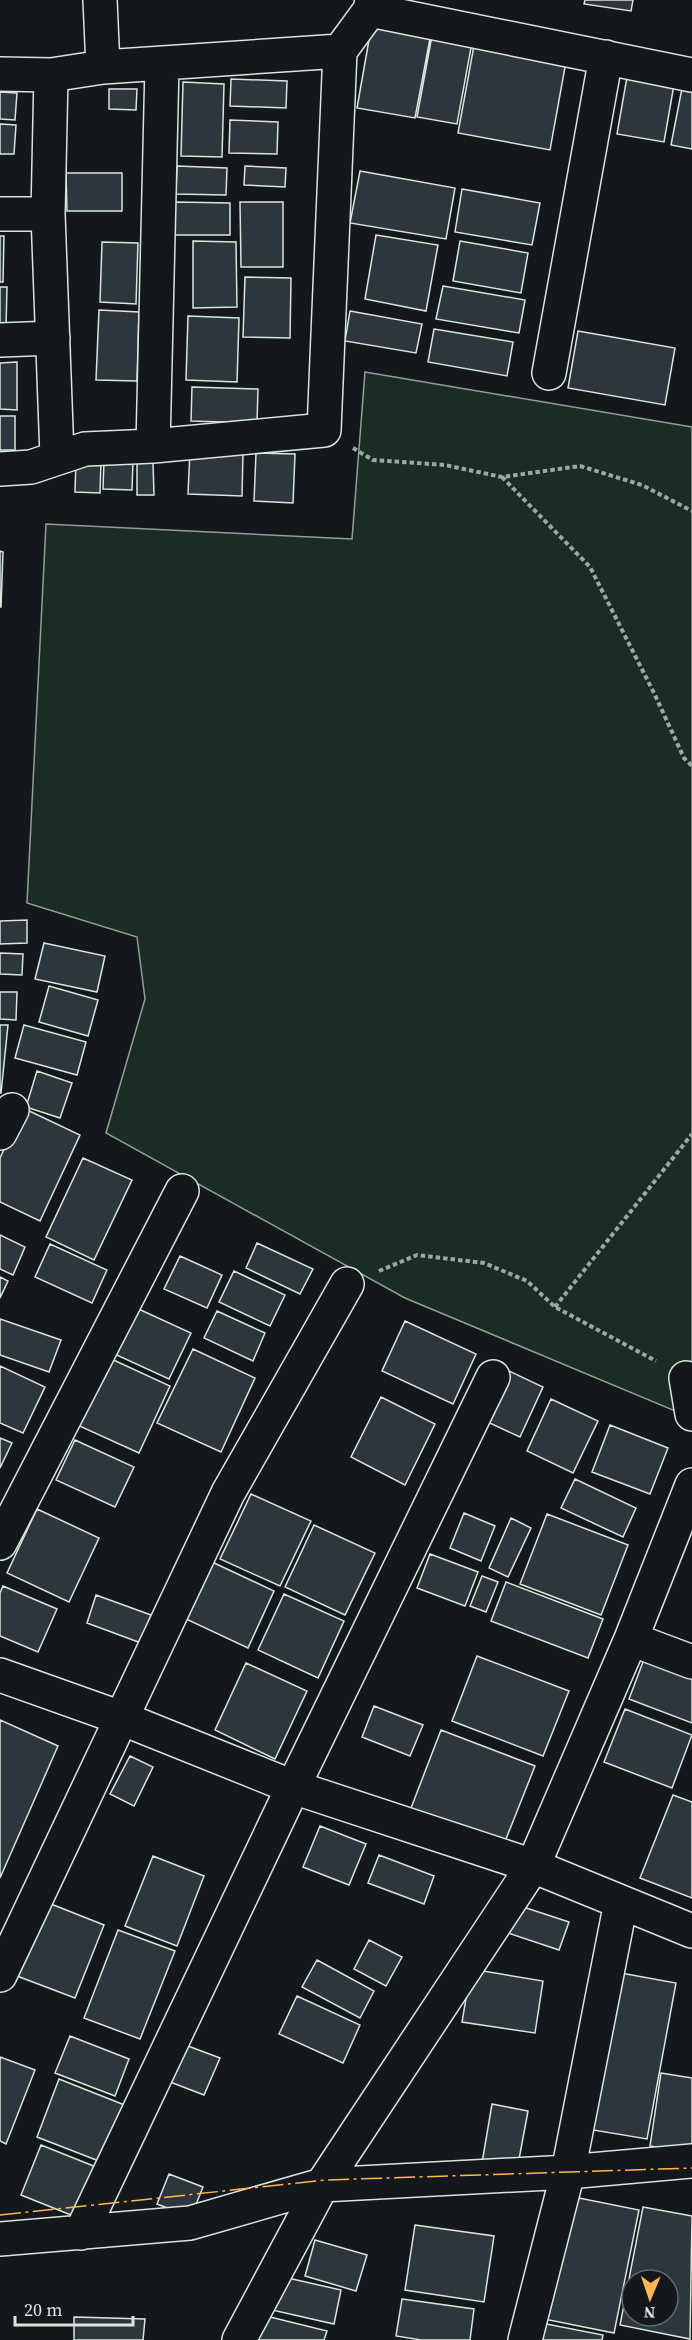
<svg xmlns="http://www.w3.org/2000/svg" width="692" height="2340" font-family="'Source Serif 4',serif">
  <rect width="100%" height="100%" fill="#14181c"/>
  <!-- green -->
  <path fill="#1a2d24" stroke="#939e99" stroke-width="1.5" d="M365,372L692,427V1418L405,1298L106,1133L145,999L137,937L27,903L46,524L352,539Z"/>
  <!-- building -->
  <path fill="#2c363c" stroke="#d8e6dc" stroke-width="1.5" fill-rule="evenodd" d="M585,0H633L631,11L584,4Z
    M373,17L432,28L415,118L357,108Z
    M433,30L473,37L457,124L417,117Z
    M475,40L567,56L550,150L458,133Z
    M628,71L675,79L664,142L617,134Z
    M231,79L287,81L286,108L230,106Z
    M183,82L224,84L222,157L181,156Z
    M683,83L692,84V149L671,145Z
    M109,89H137L136,110L109,109Z
    M0,92L17,93L15,120L0,119Z
    M230,120L278,122L277,154L229,153Z
    M0,124L16,125L14,154H0Z
    M177,166L227,168L226,195L176,194Z
    M245,166L286,168L285,187L244,185Z
    M360,171L455,188L446,239L350,223Z
    M66,173H122V211H67Z
    M462,189L540,203L532,245L455,232Z
    M175,202L230,203V235H175Z
    M240,202H283V267H241Z
    M376,235L438,245L426,311L365,299Z
    M0,236H4L3,282H0Z
    M193,241L236,242L237,307L193,308Z
    M460,241L528,253L521,293L453,281Z
    M102,242L138,243L136,304L100,302Z
    M245,277L291,278L290,338L243,337Z
    M443,286L525,300L519,333L436,319Z
    M0,287H7L6,328H0Z
    M99,310L139,312L137,381L96,380Z
    M350,311L422,324L416,353L345,341Z
    M188,316L239,318L237,382L186,380Z
    M434,329L513,342L507,376L428,362Z
    M578,331L675,348L665,405L568,388Z
    M17,362V410L0,409V363Z
    M192,387L258,389L257,423L191,421Z
    M0,416H15V450H0Z
    M190,451L243,453L242,496L188,494Z
    M256,453L295,454L293,503L254,501Z
    M76,460L101,461L100,493L75,492Z
    M104,460L133,461L132,490L103,489Z
    M153,462L154,495H137V463Z
    M0,551L3,552L1,607H0Z
    M27,920V943L0,944V921Z
    M44,943L105,956L97,992L35,979Z
    M0,953L23,954L22,975L0,974Z
    M49,986L98,1000L88,1036L39,1022Z
    M0,992H17L16,1020L0,1019Z
    M0,1025H8L1,1093H0Z
    M24,1025L86,1042L77,1075L15,1058Z
    M37,1071L72,1083L60,1118L26,1107Z
    M23,1108L80,1135L40,1221L0,1202V1158Z
    M83,1158L132,1180L94,1260L46,1237Z
    M0,1235L25,1247L13,1275L0,1269Z
    M257,1243L313,1269L300,1294L246,1268Z
    M50,1244L107,1270L92,1303L35,1277Z
    M180,1256L222,1275L207,1308L164,1289Z
    M234,1271L285,1295L270,1326L219,1302Z
    M0,1277L8,1281L0,1298Z
    M132,1306L191,1333L169,1379L110,1352Z
    M217,1311L265,1333L253,1361L204,1338Z
    M0,1319L61,1340L49,1372L0,1355Z
    M405,1321L476,1354L453,1404L382,1371Z
    M193,1349L255,1378L221,1452L157,1423Z
    M107,1357L170,1386L139,1453L75,1424Z
    M0,1366L45,1387L23,1433L0,1423Z
    M507,1370L543,1387L520,1437L483,1420Z
    M381,1397L435,1424L405,1485L351,1457Z
    M551,1399L598,1421L573,1473L527,1451Z
    M610,1425L668,1448L650,1494L592,1472Z
    M0,1438L12,1443L0,1468Z
    M75,1440L134,1467L115,1507L56,1480Z
    M575,1479L636,1508L623,1537L561,1508Z
    M251,1494L311,1521L280,1586L220,1559Z
    M37,1509L99,1538L69,1602L7,1573Z
    M464,1513L495,1526L481,1561L450,1548Z
    M547,1514L628,1545L601,1615L520,1584Z
    M511,1518L531,1528L508,1577L489,1568Z
    M314,1525L375,1553L345,1615L285,1587Z
    M430,1554L478,1572L465,1606L417,1588Z
    M212,1562L274,1591L248,1648L186,1619Z
    M482,1576L498,1582L486,1612L470,1606Z
    M506,1582L603,1619L588,1658L491,1621Z
    M3,1586L57,1609L38,1652L0,1636V1593Z
    M284,1594L344,1621L318,1678L258,1650Z
    M96,1595L151,1615L141,1643L87,1623Z
    M646,1654L692,1671V1723L629,1699Z
    M477,1656L569,1691L543,1756L452,1721Z
    M246,1663L307,1691L275,1759L215,1730Z
    M374,1706L423,1725L410,1756L362,1737Z
    M625,1709L692,1735L672,1788L604,1762Z
    M0,1720L58,1746L0,1878Z
    M441,1730L535,1766L504,1844L411,1808Z
    M130,1756L153,1767L134,1806L110,1794Z
    M673,1795L692,1802V1898L640,1878Z
    M320,1826L366,1844L349,1885L303,1867Z
    M379,1855L434,1876L424,1904L368,1883Z
    M153,1856L204,1876L177,1946L125,1926Z
    M46,1902L104,1925L75,1998L17,1976Z
    M511,1903L569,1922L559,1950L502,1931Z
    M118,1930L175,1951L140,2039L84,2018Z
    M369,1940L402,1957L386,1986L354,1969Z
    M317,1960L374,1991L360,2018L302,1987Z
    M471,1969L543,1981L535,2033L462,2022Z
    M610,1971L676,1983L647,2139L581,2128Z
    M297,1996L360,2025L343,2063L279,2034Z
    M70,2036L129,2059L115,2096L55,2073Z
    M180,2043L220,2058L204,2095L165,2080Z
    M0,2057L35,2070L6,2144L0,2141Z
    M661,2073L692,2078V2153L650,2146Z
    M59,2079L127,2106L104,2163L37,2137Z
    M492,2104L528,2111L517,2170L482,2163Z
    M41,2145L101,2169L81,2219L21,2195Z
    M169,2174L203,2187L191,2217L157,2204Z
    M564,2195L639,2210L614,2333L539,2318Z
    M643,2207L692,2216L690,2339L620,2325ZM632,2280H668V2316H632Z
    M415,2225L494,2236L484,2302L405,2290Z
    M315,2240L367,2255L356,2291L305,2276Z
    M279,2276L341,2290L334,2324L272,2310Z
    M402,2299L474,2309L470,2340H421L396,2336Z
    M258,2314L327,2331L324,2340H252Z
    M74,2317L145,2319L143,2340H74Z
    M531,2321L603,2335L602,2340H527Z"/>
  <g fill="none" stroke-linecap="round" stroke-linejoin="round">
    <!-- minor casing -->
    <g stroke="#d8e6dc" stroke-width="36">
      <path id="minor" d="M100,0L103,67
        M370,10L692,75
        M0,74L51,75L103,67L340,51L370,10L372,0
        M51,75L48,214L57,456
        M0,214H48
        M0,340L53,338
        M549,373L606,57
        M153,446L162,65
        M0,469L31,467L85,449L153,446L324,430L340,51
        M0,1133L12,1110
        M686,1378L692,1414
        M0,1543L182,1191
        M631,1639L692,1662
        M0,1675L121,1718L293,1787L533,1866L692,1931
        M0,1975L228,1493L347,1284
        M81,2233L293,1787L493,1377
        M0,2239L190,2223L322,2185L568,2172L692,2161
        M239,2340L322,2185L533,1866L631,1639L692,1485
        M525,2340L568,2172L621,1902"/>
    </g>
    <!-- path -->
    <path stroke="#9da8a2" stroke-width="4" stroke-dasharray="4.5 3" stroke-linecap="butt" d="M353,448L373,460L445,465L502,477L580,466L642,485L692,511
      M502,477L590,567L654,693L684,758L692,766
      M379,1271L417,1255L484,1263L527,1281L555,1307L656,1361
      M555,1307L692,1134"/>
    <!-- minor -->
    <use href="#minor" stroke="#14181c" stroke-width="33"/>
    <!-- power -->
    <path stroke="#ffb74d" stroke-width="1.5" stroke-dasharray="21 4.5 3 4.5" stroke-linecap="butt" d="M0,2215L326,2180L692,2168"/>
  </g>
  <!-- north arrow -->
  <g transform="translate(650 2298) rotate(182)"><circle r="28" fill="#14181c" stroke="#626a69" stroke-width="1.5"/>
  <path d="M0-4.5L10 22L0 15L-10 22Z" fill="#ffb74d"/>
  <text y="-9" font-size="16" font-weight="bold" text-anchor="middle" fill="#d8e6dc">N</text>
  </g>
  <!-- scale -->
  <path d="M15 2316v9h118v-9" fill="none" stroke="#d8e6dc" stroke-width="3"/>
  <text x="24" y="2316" font-size="18" fill="#d8e6dc" stroke="#14181c" stroke-width="4.5" paint-order="stroke">20 m</text>
</svg>
